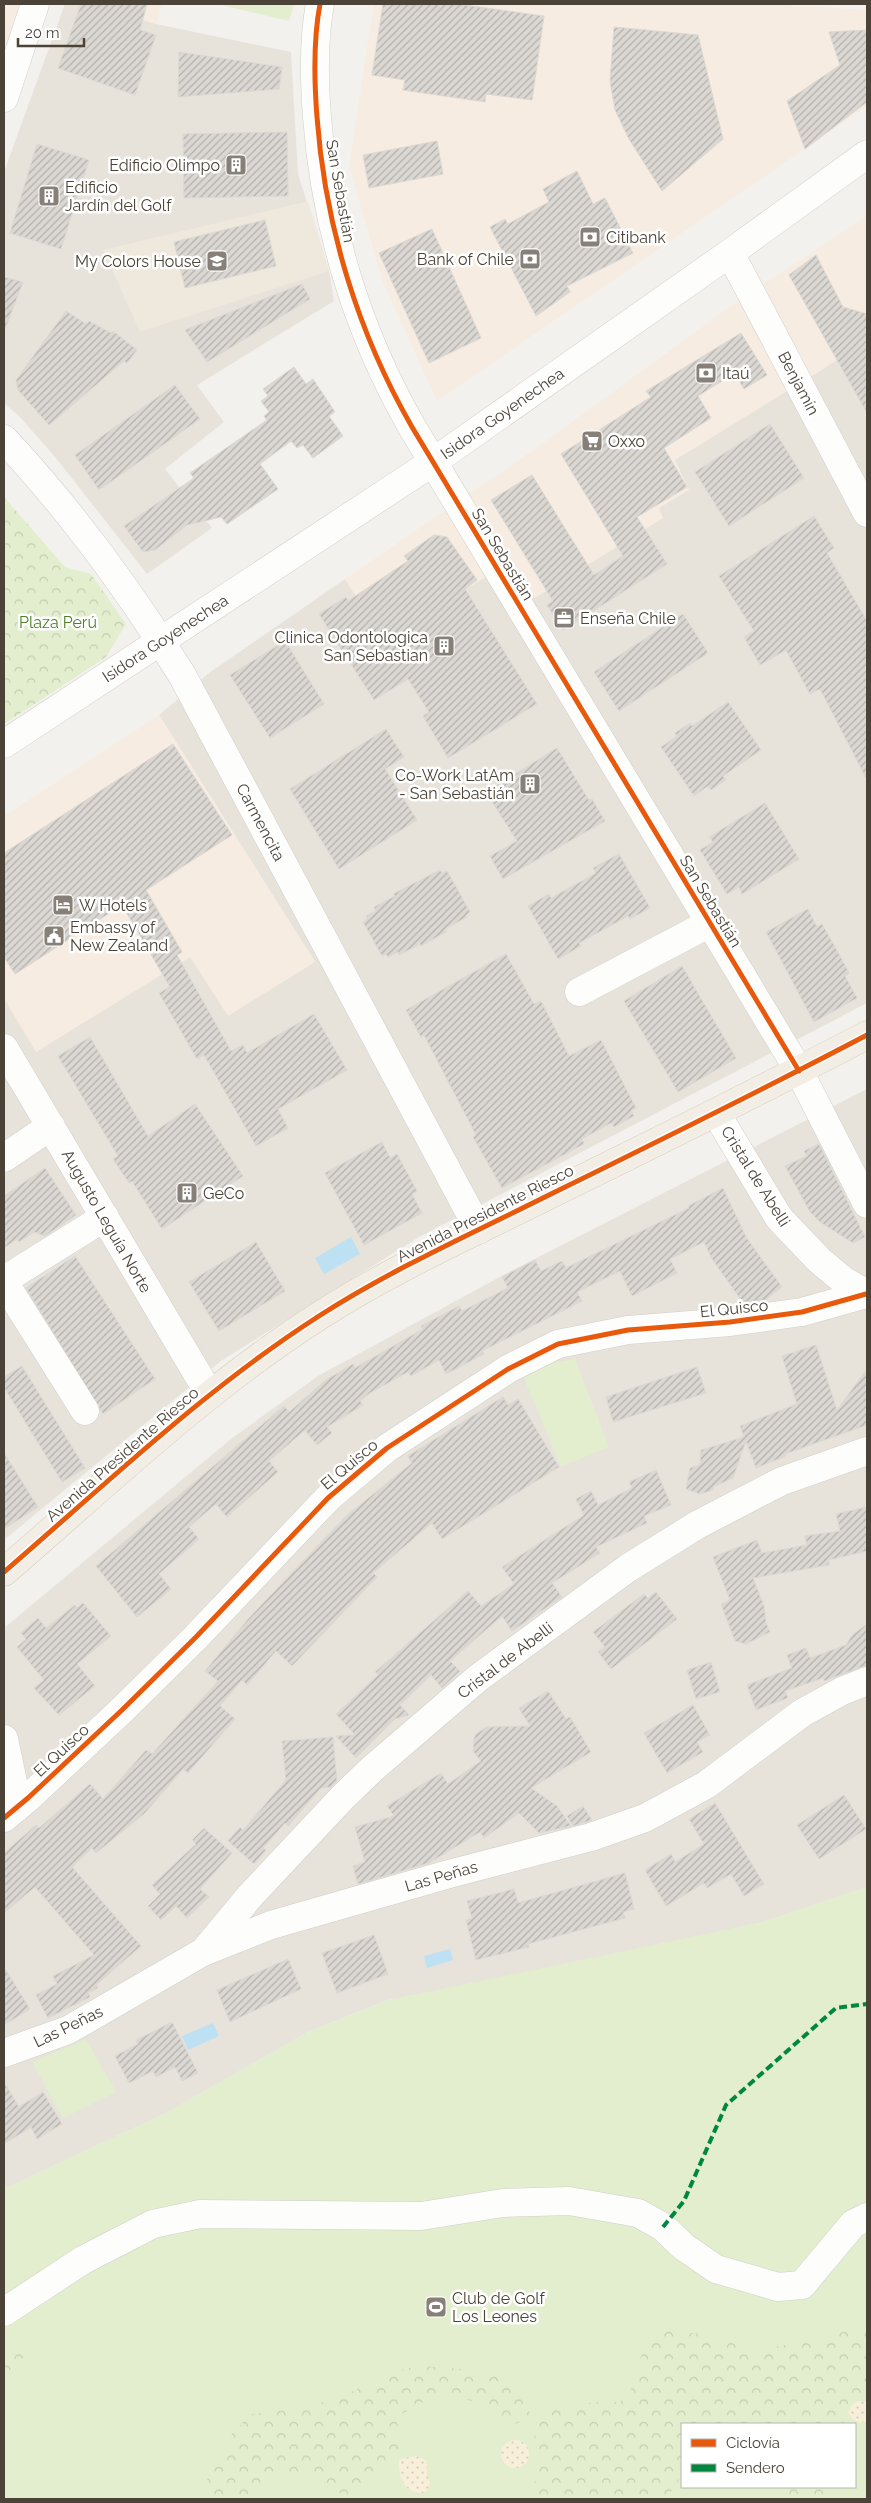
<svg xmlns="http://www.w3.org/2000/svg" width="871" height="2503" font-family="Raleway,sans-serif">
  <defs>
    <pattern id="forest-crowns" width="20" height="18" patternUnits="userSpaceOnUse" patternTransform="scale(1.25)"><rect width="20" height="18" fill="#e2eece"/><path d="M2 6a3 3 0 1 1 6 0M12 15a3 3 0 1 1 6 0" fill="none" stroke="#c3cdb2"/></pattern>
    <pattern id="sand-dots" width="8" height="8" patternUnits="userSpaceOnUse" patternTransform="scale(1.25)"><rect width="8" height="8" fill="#f7efd9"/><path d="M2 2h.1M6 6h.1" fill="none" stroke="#d5cebb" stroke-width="1.8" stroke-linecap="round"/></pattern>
    <pattern id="building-hatch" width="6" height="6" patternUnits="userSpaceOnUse" patternTransform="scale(1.25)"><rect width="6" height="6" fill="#dbd8d4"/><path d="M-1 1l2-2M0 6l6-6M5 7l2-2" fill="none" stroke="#b4b1ad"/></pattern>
  </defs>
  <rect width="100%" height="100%" fill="#f3f1ee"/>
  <!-- residential -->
  <path fill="#e7e3db" d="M65,4H95L156,24L291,52L298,174L329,271L334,301L197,385L224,422L165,469L212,528L147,574L56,458L20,417L4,403V172Z
    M867,339V1003L419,1237L221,1361L4,1540V998L36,1051L190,957L315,962L159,715L209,673L345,579L384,640L511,561L535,598L659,508L674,460L823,369Z
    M867,1089V1887L763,1922L531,1973L388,2000L308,2032L166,2113L4,2189V1628L231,1439L318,1376L507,1273Z"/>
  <!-- commercial -->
  <path fill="#f6ece1" d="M4,4H20L4,50Z
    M95,4H162L156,24Z
    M374,4H766L867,10V106L437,401L382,280L349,165Z
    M867,216V339L823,369L675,460L689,490L659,508L663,518L535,598L511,561L384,640L345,579L539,446L739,300Z
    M159,715L315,962L228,1016L190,957L36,1052L4,998V816Z"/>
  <!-- education -->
  <path fill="#eee8dd" d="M308,201L329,271L140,332L103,250Z"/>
  <!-- grass -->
  <path fill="#e2eece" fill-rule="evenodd" d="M217,4H294L289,21Z
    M575,1359L609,1447L561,1467L524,1378L550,1363Z
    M867,1887V2499H4V2189L166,2113L308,2032L389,2000L763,1922ZM682,2424H855V2487H682Z
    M86,2039L116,2092L63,2118L32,2062Z"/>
  <!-- forest -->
  <path fill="url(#forest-crowns)" d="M4,497L65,567L91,574L126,624L106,657L4,724Z
    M867,2326V2393L853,2395L844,2410V2424H682C682,2451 689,2486 660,2499H525L524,2495L537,2479L538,2452L534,2438L538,2419L549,2410L571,2409L593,2402H620L637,2382L639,2362L644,2349L667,2330L710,2335L753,2350L799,2343Z
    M26,2353L16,2369L4,2379V2356Z
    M425,2366C453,2370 519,2367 528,2401C529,2406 529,2412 530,2417L509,2427C489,2401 453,2390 421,2403C413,2407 405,2412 397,2417L398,2431L404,2449L387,2463L377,2465L358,2498L329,2490L311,2475L279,2474L259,2483L249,2499H194L207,2480L230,2436L251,2414C281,2411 313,2407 342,2396C370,2385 394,2367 425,2366Z
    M788,2487H822L830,2492V2499H776Z"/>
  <!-- sand -->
  <path fill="url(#sand-dots)" d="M859,2401H867V2422C858,2423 852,2421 848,2412L853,2404Z
    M501 2454a14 14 0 1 1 28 0a14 14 0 1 1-28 0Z
    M417,2456L427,2461V2474L430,2482L429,2489L423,2493C403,2493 398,2476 399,2459Z"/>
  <!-- water -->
  <path fill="#bde0f2" d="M351,1237L360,1254L324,1274L315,1258Z
    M450,1949L453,1960L427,1968L424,1956Z
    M213,2023L219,2036L188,2050L182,2036Z"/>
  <!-- building -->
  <path fill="url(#building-hatch)" stroke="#dcd8d3" d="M81,4H147L140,30L156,35L135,95L58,68Z
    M383,4H457L544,16L532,100L486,94L485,102L403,90L405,80L372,75Z
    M614,27L698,35L723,139L662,191L629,139L615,110L610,81Z
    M867,30V102L805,149L787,101L840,65L829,32Z
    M179,52L282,67L279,89L178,97Z
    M287,132L288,196L184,198L183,134Z
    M437,141L443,174L369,188L363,155Z
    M37,144L89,160L61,249L10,233Z
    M577,171L593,204L605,198L633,253L567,286L570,292L536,316L490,227L505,219L508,224L549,202L543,189Z
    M265,220L276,266L185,288L174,242Z
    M432,229L481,338L429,363L379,253Z
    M816,255L843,307L867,314V413L789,275Z
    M4,277L23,282L5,329H4Z
    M302,284L310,299L207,362L185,330Z
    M66,311L86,324L89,321L111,333L113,331L137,350L127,363L124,361L49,425L18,390L16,380Z
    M741,333L767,375L744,389L738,379L734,382L730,376L698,396L711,418L664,448L687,487L637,517L667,564L563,630L547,605L553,601L491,500L532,475L594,575L623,556L561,454L651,397L646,391Z
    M294,367L306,384L313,379L335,412L329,416L343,436L313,458L303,445L297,448L291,441L260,464L278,489L227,524L221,517L187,525L155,550L143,552L124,526L194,478L190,473L267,420L264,416L269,412L261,401L268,396L263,389Z
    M175,385L200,419L99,490L75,455Z
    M770,424L804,478L729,526L695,472Z
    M814,516L834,548L827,553L867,621V780L820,689L810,694L786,650L760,665L744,637L754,631L719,576Z
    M434,535L447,537L477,580L465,589L537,704L448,758L423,716L429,712L408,679L374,700L319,614L346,597L348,601L408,561L404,556Z
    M683,614L708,653L619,711L594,672Z
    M285,641L324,704L270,738L230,675Z
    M728,702L761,750L723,776L726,780L711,790L708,786L694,796L661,747L677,736L675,733L690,723L692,726Z
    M386,729L404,757L385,769L417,820L339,869L290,789Z
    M173,744L232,835L146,890L182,952L177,955L231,1051L243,1045L247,1053L314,1014L347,1070L278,1109L288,1128L256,1146L204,1055L197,1059L159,993L170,987L122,905L15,974L4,957V853Z
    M557,748L589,800L592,799L605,821L503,879L490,856L517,841L486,792Z
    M765,803L799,859L742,894L739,887L727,894L700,850L713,842L709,837Z
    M619,854L650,908L630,919L628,916L579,943L581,946L558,959L528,906L549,894L551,898L596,873L593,868Z
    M440,870L442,873L447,871L470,912L466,915L467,917L445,929L446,932L421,946L420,944L399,955L398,952L388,957L386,954L382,956L363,922L368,919L366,916L376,911L374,907L395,896L393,894Z
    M808,909L817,927L822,924L840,956L849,973L845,976L857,998L814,1022L766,932Z
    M506,954L534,1004L541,1001L569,1056L601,1040L636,1108L631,1111L634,1116L614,1127L611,1123L582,1139L584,1144L502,1188L473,1137L476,1135L424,1035L421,1037L406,1010Z
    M682,966L736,1058L678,1092L624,1001Z
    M90,1037L148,1136L195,1104L243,1176L162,1229L132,1181L129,1183L113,1159L118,1156L58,1056Z
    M382,1142L390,1158L397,1154L417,1191L412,1194L422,1213L364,1245L325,1173Z
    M819,1144L865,1237L853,1243L820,1222L810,1212L785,1166L807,1156L804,1151Z
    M45,1168L76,1215L45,1236L34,1232L19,1242L17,1239L4,1248V1196Z
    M723,1188L746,1237L782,1287L763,1302L744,1304L712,1259L704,1242L670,1259L677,1273L632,1296L620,1271L577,1292L582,1301L482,1351L484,1354L446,1374L439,1360L411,1376L408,1372L370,1393L360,1401L363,1405L327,1427L332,1433L317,1445L305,1430L269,1461L278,1472L227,1517L216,1504L189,1527L199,1539L159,1574L171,1589L137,1617L96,1566L284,1406L289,1412L326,1380L353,1364L355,1368L423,1329L421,1326L459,1306L462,1311L508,1288L502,1277L535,1260L541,1271L562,1261L566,1268L689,1208L688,1206Z
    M256,1242L285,1291L219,1331L189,1282Z
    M75,1256L155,1379L103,1414L26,1288Z
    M816,1345L837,1410L867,1369V1425L785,1454L786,1456L756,1468L746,1441L733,1478L713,1487V1490L700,1494L686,1489L690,1468L700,1465L701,1450L744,1437L740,1426L797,1404L782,1356Z
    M22,1366L85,1468L62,1482L4,1387V1377Z
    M697,1367L706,1393L613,1422L606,1397Z
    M503,1397L508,1405L518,1399L559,1467L442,1539L432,1523L373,1573L377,1577L292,1666L276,1651L247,1685L242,1680L220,1706L235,1719L188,1773L183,1769L145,1813L96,1853L92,1848L72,1867L141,1946L96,1985L98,1988L88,1993L90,1997L48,2018L36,1995L57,1984L53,1976L94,1955L35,1887L4,1913V1853L36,1825L39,1828L90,1784L103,1799L146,1750L152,1754L218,1681L205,1671L248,1619L346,1516L412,1463L408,1456Z
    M4,1453L38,1507L4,1529Z
    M656,1470L671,1505L644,1516L647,1523L596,1547L600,1553L552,1583L562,1597L512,1631L502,1616L450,1661L460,1671L442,1688L431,1675L400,1705L409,1715L395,1719L356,1758L336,1736L355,1735L336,1714L378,1675L375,1672L468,1591L481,1606L514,1584L502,1567L584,1515L576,1499L591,1491L598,1505L632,1488L629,1482Z
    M867,1507V1551L829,1560V1565L753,1578L764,1606L766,1623L770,1632L746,1644L735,1641L721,1604L730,1600L713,1557L757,1540L762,1553L807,1545L805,1536L840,1531L836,1514Z
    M656,1592L677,1619L611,1669L598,1652L605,1647L593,1632L644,1594L648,1598Z
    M83,1603L111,1636L77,1664L95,1686L59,1715L34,1688L44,1680L17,1647L26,1639L21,1633L38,1618L46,1628L75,1605L77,1608Z
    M867,1624V1665L824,1681L823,1678L785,1691L788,1698L756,1710L747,1685L792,1668L787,1655L806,1648L810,1658L846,1645L852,1635Z
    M711,1662L720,1692L696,1699L687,1670Z
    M548,1691L566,1719L570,1717L591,1752L531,1788L557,1806L571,1826L539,1833L519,1813L484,1838L480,1832L429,1863L358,1884L353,1866L365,1862L355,1827L394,1816L387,1806L441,1773L448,1784L481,1761L473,1751L474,1739L476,1734L487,1727L530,1726L519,1708Z
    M693,1705L710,1735L697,1742L703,1752L667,1773L644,1733Z
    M333,1737L337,1781L331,1787L321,1788L288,1826L285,1823L263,1848L266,1850L254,1864L228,1841L240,1827L243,1830L286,1780L282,1741Z
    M844,1795L866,1829L819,1859L797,1825Z
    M715,1803L764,1884L744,1896L731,1874L707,1888L704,1883L666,1906L645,1870L671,1854L675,1862L704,1844L689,1819Z
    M583,1806L592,1820L573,1826L567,1816Z
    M204,1828L232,1853L200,1889L209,1897L187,1918L176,1906L161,1920L148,1906L160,1894L152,1885L196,1844L192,1840Z
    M625,1873L634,1909L623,1912L625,1918L528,1944L529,1947L476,1960L466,1920L472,1918L467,1901L514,1889L518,1903Z
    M374,1935L388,1974L337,1993L322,1953Z
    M288,1959L301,1989L230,2022L217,1990Z
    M4,1967L30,2009L4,2025Z
    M172,2022L198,2073L182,2081L175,2067L156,2077L153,2071L129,2083L115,2056L138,2044L136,2040Z
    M4,2082L19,2107L43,2092L62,2124L37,2139L31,2127L4,2144Z"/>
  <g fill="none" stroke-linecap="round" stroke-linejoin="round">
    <!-- minor casing -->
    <g stroke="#d1cfcb" stroke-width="29">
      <path id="minor" d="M320,4C313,41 314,79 317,117C325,226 358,333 412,427L799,1071L867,1204
        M4,98L35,4
        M730,253L867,513
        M4,439C71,511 130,591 182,675L479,1230
        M4,744L433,462L730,253L867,154
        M579,992L710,923
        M4,1048L210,1395
        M716,1113L779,1218L819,1260L843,1280L867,1294
        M4,1158L51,1126
        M4,1280L105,1217
        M4,1282L85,1411
        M4,1739L18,1806
        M4,1818L28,1798L122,1710L196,1637L328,1498L387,1448L508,1369L558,1344L628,1330L730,1322L802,1312L866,1294
        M206,1949L250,1896L342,1798L372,1769L478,1678L628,1568L697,1525L782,1481L867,1451
        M4,2053L68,2030L203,1952L271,1925L449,1874L591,1837L645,1818L706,1785L802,1713L842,1691L867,1681
        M4,2312L83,2260L153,2224L200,2214L421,2216L503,2203L569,2201L638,2213L663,2227L684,2247L716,2269L778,2287L802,2285L853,2224L867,2217"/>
    </g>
    <!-- major casing -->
    <g stroke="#d6ccba" stroke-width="29">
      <path id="major" d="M4,1572C106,1484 205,1389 319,1316C392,1269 473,1233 551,1194C657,1142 762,1090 867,1035"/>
    </g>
    <!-- minor -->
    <use href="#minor" stroke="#fdfdfc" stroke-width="28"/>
    <!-- major -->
    <use href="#major" stroke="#f2eee6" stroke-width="28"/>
    <!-- quiet -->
    <path stroke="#00873e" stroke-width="4" stroke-dasharray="8 4" stroke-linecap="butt" d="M663,2227L684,2201L726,2105L836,2008L867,2004"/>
    <!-- cycleway casing -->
    <g stroke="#fff" stroke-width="8">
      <path id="cycleway" d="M320,4C313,41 314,79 317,117C325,226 358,333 412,427L799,1071
        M4,1572C106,1484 205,1389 319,1316C392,1269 473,1233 551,1194C657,1142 762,1090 867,1035
        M4,1818L28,1798L122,1710L196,1637L328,1498L387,1448L508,1369L558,1344L628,1330L730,1322L802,1312L866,1294"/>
    </g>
    <!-- cycleway -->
    <use href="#cycleway" stroke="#e8590c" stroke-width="5"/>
  </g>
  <!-- icons -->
  <defs>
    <g id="building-square" transform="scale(1.125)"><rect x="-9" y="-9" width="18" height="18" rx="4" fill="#868078" stroke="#fff"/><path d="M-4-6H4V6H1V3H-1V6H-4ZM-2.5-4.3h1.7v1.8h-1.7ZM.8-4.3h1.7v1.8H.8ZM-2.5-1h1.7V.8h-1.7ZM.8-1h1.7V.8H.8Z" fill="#fff"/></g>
    <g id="bank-square" transform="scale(1.125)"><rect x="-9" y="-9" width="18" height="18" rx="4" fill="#868078" stroke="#fff"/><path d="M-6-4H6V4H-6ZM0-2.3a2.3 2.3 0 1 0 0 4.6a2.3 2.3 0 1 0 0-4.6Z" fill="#fff"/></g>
    <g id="school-square" transform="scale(1.125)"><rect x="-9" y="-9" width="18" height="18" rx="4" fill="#868078" stroke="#fff"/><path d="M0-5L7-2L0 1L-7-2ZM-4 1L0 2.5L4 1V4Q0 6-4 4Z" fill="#fff"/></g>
    <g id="supermarket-square" transform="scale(1.125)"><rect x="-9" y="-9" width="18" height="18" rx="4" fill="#868078" stroke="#fff"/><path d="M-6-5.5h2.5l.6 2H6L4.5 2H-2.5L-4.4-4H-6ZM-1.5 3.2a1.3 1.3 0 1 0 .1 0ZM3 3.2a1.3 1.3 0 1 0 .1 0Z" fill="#fff"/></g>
    <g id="office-square" transform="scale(1.125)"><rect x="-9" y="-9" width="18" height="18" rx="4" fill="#868078" stroke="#fff"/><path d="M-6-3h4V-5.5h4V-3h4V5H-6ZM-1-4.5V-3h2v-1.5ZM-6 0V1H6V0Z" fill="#fff"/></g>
    <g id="hotel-square" transform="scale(1.125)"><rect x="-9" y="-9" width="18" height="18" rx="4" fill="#868078" stroke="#fff"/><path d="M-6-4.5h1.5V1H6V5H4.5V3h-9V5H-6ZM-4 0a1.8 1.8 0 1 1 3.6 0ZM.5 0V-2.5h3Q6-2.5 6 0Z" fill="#fff"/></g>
    <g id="civic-square" transform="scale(1.125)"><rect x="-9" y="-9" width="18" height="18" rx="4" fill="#868078" stroke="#fff"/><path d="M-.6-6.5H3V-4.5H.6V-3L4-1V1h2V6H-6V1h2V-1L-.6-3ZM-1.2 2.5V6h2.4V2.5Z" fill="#fff"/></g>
    <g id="stadium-square" transform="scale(1.125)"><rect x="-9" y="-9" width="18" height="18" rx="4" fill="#868078" stroke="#fff"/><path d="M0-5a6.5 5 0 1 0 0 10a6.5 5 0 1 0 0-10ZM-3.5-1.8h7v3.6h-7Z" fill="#fff"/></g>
  </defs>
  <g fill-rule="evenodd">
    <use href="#building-square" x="236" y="165"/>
    <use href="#building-square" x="49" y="196"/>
    <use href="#bank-square" x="590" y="237"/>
    <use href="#bank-square" x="530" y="259"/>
    <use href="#school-square" x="217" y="261"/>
    <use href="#bank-square" x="706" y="373"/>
    <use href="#supermarket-square" x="592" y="441"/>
    <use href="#office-square" x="564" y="618"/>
    <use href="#building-square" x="444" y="646"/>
    <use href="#building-square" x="530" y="784"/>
    <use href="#hotel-square" x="63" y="905"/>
    <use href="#civic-square" x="54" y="936"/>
    <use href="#building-square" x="187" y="1193"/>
    <use href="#stadium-square" x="436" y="2307"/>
  </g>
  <g text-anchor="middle" stroke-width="5" stroke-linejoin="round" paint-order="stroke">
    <!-- poi labels -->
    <g font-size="16" fill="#4b4338" stroke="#fff" text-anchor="start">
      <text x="220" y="171" text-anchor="end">Edificio Olimpo</text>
      <text x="65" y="193">Edificio<tspan x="65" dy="18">Jardín del Golf</tspan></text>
      <text x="606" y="243">Citibank</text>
      <text x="514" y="265" text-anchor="end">Bank of Chile</text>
      <text x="201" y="267" text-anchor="end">My Colors House</text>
      <text x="722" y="379">Itaú</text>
      <text x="608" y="447">Oxxo</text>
      <text x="580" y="624">Enseña Chile</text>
      <text x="428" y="643" text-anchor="end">Clinica Odontologica<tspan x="428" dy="18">San Sebastian</tspan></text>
      <text x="514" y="781" text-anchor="end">Co-Work LatAm<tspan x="514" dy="18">- San Sebastián</tspan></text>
      <text x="79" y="911">W Hotels</text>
      <text x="70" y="933">Embassy of<tspan x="70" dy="18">New Zealand</tspan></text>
      <text x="203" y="1199">GeCo</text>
      <text x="452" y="2304">Club de Golf<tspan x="452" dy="18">Los Leones</tspan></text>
    </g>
    <!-- street labels -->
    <g font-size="16" fill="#4b4338" stroke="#fff">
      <text transform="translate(341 191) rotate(80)" y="6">San Sebastián</text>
      <text transform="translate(799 383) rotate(62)" y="6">Benjamín</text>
      <text transform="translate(502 413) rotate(-35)" y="6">Isidora Goyenechea</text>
      <text transform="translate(503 554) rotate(59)" y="6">San Sebastián</text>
      <text transform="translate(165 638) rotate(-33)" y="6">Isidora Goyenechea</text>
      <text transform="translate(261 822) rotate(62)" y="6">Carmencita</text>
      <text transform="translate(711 901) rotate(59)" y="6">San Sebastián</text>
      <text transform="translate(756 1176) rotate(58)" y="6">Cristal de Abelli</text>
      <text transform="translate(485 1213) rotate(-27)" y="6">Avenida Presidente Riesco</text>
      <text transform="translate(107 1221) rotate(60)" y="6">Augusto Leguía Norte</text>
      <text transform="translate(734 1308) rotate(-6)" y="6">El Quisco</text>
      <text transform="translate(122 1454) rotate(-41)" y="6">Avenida Presidente Riesco</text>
      <text transform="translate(349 1464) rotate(-40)" y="6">El Quisco</text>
      <text transform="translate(505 1660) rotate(-37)" y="6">Cristal de Abelli</text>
      <text transform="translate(61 1750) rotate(-43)" y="6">El Quisco</text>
      <text transform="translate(441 1876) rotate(-16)" y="6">Las Peñas</text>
      <text transform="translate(68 2026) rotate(-26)" y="6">Las Peñas</text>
    </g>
    <!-- park labels -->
    <g font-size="16" fill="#4e8127" stroke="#fff">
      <text x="58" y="628">Plaza Perú</text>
    </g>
  </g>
  <!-- border -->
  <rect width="871" height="2503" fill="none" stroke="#4b4338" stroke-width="10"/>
  <!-- legend -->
  <rect x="681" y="2423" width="175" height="65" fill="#ffffff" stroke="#b7b4af"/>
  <rect x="691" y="2439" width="25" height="8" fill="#e8590c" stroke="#b7b4af"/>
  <text x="726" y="2448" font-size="15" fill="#4b4338">Ciclovía</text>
  <rect x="691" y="2464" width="25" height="8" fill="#00873e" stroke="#b7b4af"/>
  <text x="726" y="2473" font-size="15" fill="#4b4338">Sendero</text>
  <!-- scale -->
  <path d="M18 38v8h66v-8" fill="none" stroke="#4b4338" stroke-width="2.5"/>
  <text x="25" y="38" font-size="15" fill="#4b4338" stroke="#ffffff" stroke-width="4" paint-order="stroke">20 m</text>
</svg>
